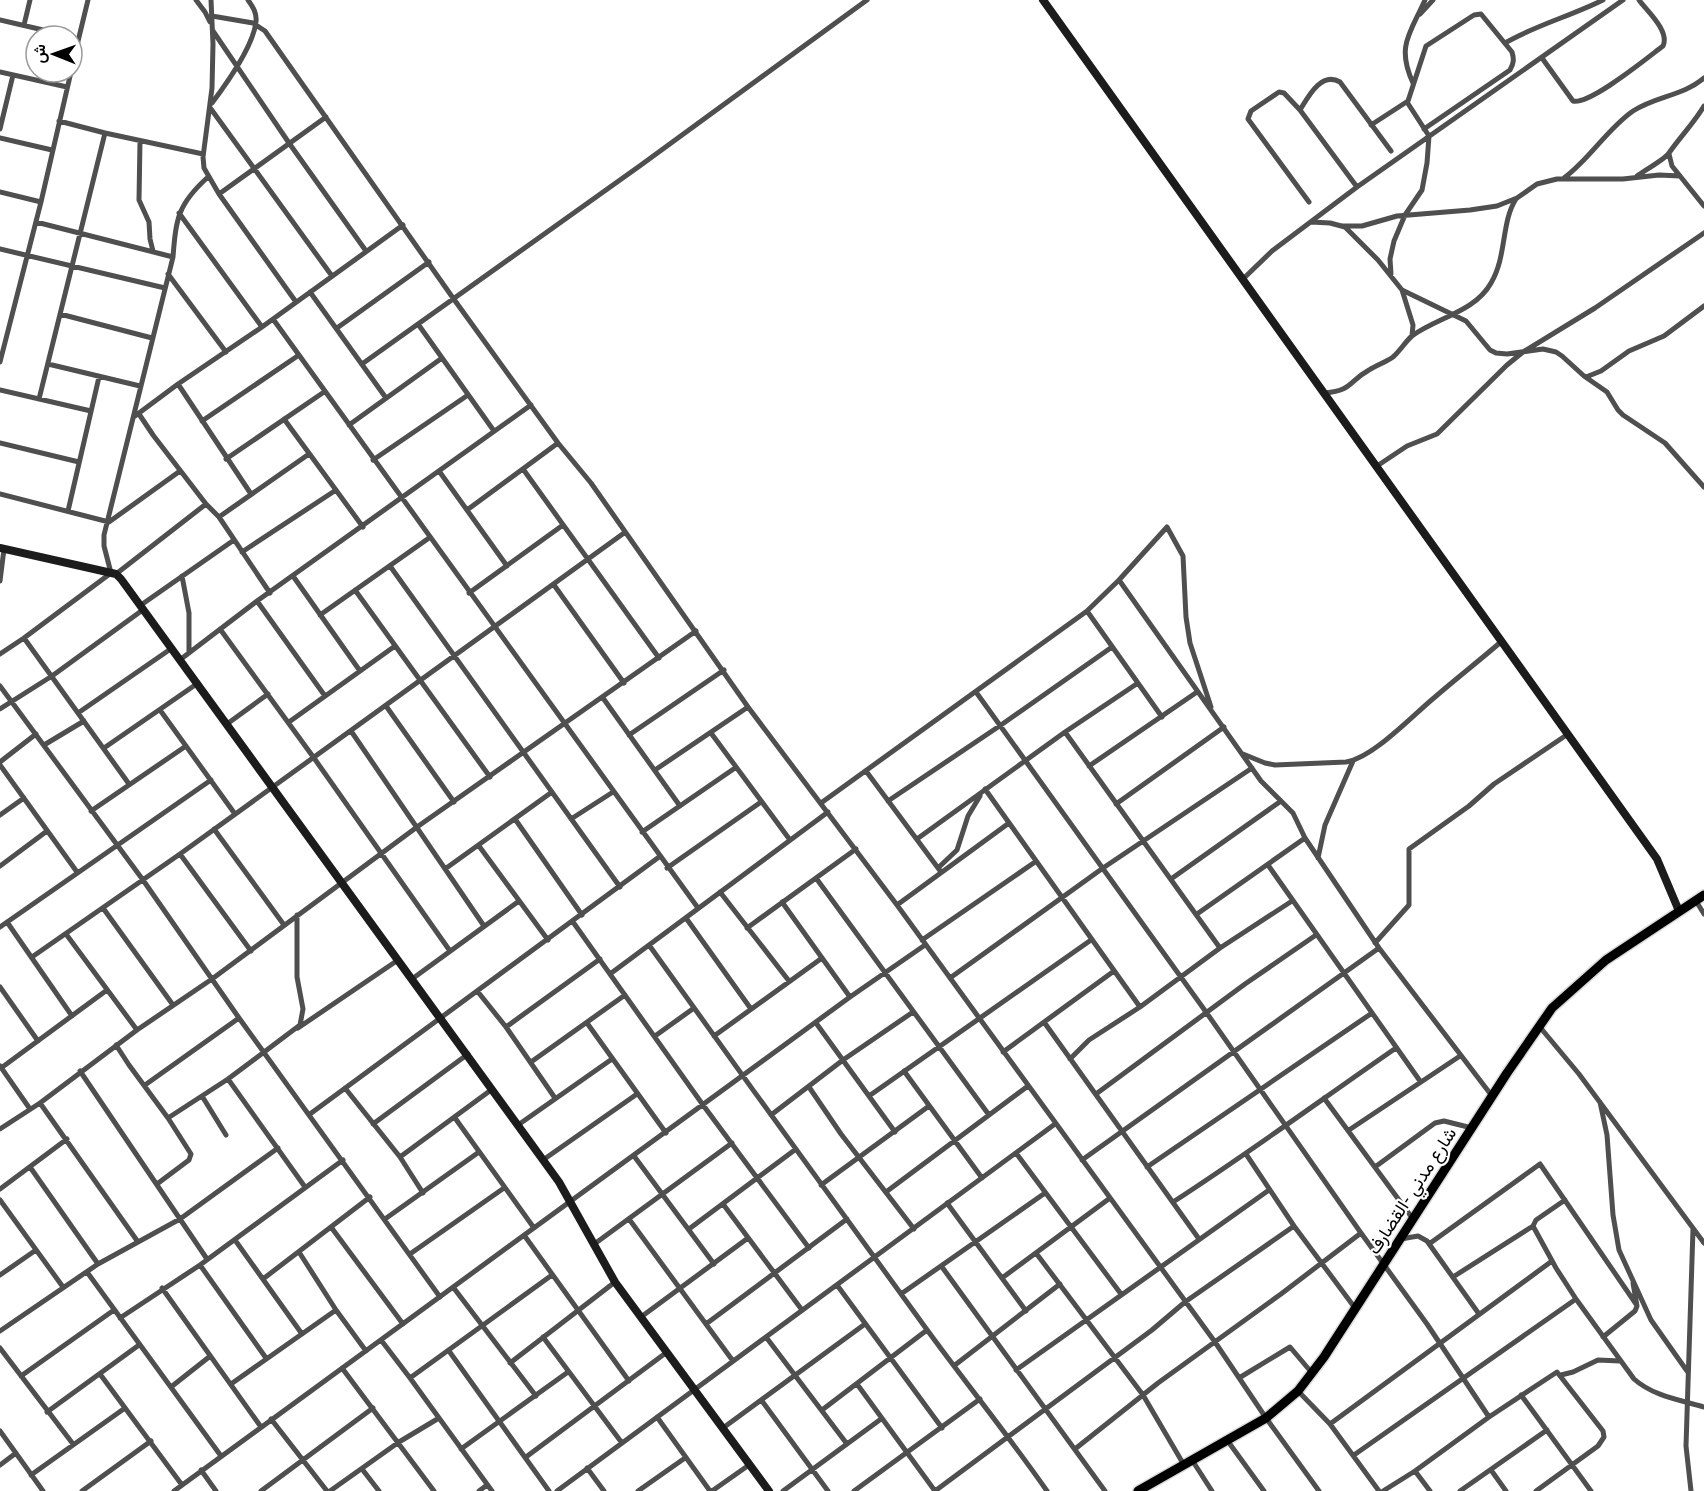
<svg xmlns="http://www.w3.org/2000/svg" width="1704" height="1491" font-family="Overpass,Vazirmatn,sans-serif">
  <rect width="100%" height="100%" fill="#fff"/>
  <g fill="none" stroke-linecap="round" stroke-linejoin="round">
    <!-- highway casing -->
    <g stroke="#dbdbdb" stroke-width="12">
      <path id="highway" d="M1138,1491L1266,1418L1298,1391L1324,1357L1507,1073L1552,1008L1606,960L1704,895"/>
    </g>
    <!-- street -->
    <path stroke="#4f4f4f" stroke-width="5" d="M196,0L205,12L210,22
      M211,0L213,44L212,88L203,157L204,168L219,194L296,302
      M1420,14L1433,0
      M212,16L253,23L265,31L453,298L558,443L591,483L748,707L897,905L1215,1342L1266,1418L1319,1491
      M0,20L69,36
      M24,25L30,0
      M213,31L289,143L366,251
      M1505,43C1536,25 1571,16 1603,0
      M1542,58L1573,101C1590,105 1647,58 1663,46C1670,31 1647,11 1639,0
      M72,66L88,0
      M0,72L67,87
      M1413,83C1396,46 1410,34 1425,0
      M212,103C227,83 253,47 256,22C257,13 253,7 248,0
      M211,109L332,276
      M1300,110C1308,97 1321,71 1340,82L1391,151
      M1371,125L1408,101L1426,46L1474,15L1481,14L1512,52C1514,59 1514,63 1510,70L1424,129
      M0,129L13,75
      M105,133L203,154
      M0,138L52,150
      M140,141L139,200L149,222L150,239L153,251
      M1669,154L1672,166L1704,206
      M1637,176C1645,170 1664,160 1669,153C1680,137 1694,123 1704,106
      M1564,178C1590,159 1607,129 1633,111C1656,96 1683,96 1704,78
      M0,192L41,202
      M219,194L326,117
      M1309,202L1248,119L1251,111L1279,92L1284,93L1300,110L1357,187
      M179,213L262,327
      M36,222L173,257
      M1311,222L1330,223L1345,227L1378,260L1402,290L1466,321L1490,350L1496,353L1507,354L1543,349L1556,352L1562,356L1584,376L1607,392L1618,410L1623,415L1665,443L1704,487
      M1342,226H1362L1397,216L1470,210L1497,206L1517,198L1537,184L1557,179H1623L1659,175L1680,176
      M0,249L165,288
      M168,274L226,352
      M1391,274L1390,259L1394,241L1405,215L1422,190L1427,163L1429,136L1407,102
      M1243,279L1272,251L1357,187L1623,0
      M1402,290L1413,325L1412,336
      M310,292L386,398
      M60,314L152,338
      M273,319L698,908
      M418,324L494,431
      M337,328L429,262
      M0,362L41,202L71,72
      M48,364L140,386
      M362,364L641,165L867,0
      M1586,377L1601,371L1629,351L1664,336L1704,306
      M178,384L251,494
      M0,390L91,411
      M1325,393C1352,391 1349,381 1369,370C1377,365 1386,362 1393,357C1400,351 1405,342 1412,336C1436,318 1475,312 1491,283C1507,256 1501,222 1516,199
      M39,399L105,133L59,121
      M135,416L178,384L262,327L403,225
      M284,419L363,527
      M202,421L299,355
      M349,425L442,358
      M0,443L79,462
      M226,459L324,392
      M373,460L468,395
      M1377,466L1407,446L1437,434L1507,365L1523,352L1595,308L1704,233
      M523,469L659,658
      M439,471L507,566
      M0,494L109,522L180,471
      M206,504L219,517
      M467,510L558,443
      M68,511L99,377
      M242,552L336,490
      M390,566L620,887
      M116,574L206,504L153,435L139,414
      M182,576L189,613V653
      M293,576L360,671
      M1119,580L1261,781L1293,813L1305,838L1379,948L1492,1096
      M0,581L4,549
      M554,585L624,683
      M355,590L490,777
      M270,593L219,517L309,454
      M469,593L563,525
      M257,601L325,696
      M141,605L234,540
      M1087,611L1162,717
      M320,615L429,538
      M220,629L314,758L450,951
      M24,638L129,784
      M0,654L24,638L111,573L104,546V535L173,257C176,218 178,204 208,177
      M181,659L257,601L531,405
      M0,686L143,880L239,1018L440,1297
      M976,692L1206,1012L1361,1233L1427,1324L1489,1417
      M603,698L680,806
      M386,706L454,802
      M0,709L52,676L144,609
      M160,710L235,814
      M78,713L172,648
      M289,722L395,646
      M227,724L268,694
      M351,731L484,926
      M1065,732L1220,948
      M711,733L790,840
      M629,735L724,670
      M44,745L84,721
      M104,748L198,683
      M1243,754L1265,763L1275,765L1346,762C1373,758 1413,715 1435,697C1457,678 1480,660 1502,641
      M0,762L36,734
      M0,765L77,872
      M1089,766L1197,692
      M655,770L748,707
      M866,771L941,872
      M985,789L1140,1007
      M888,801L1001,725L1112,647
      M821,803L1087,611L1119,580L1167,527L1183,556L1186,617L1190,643L1211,707
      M1116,804L1224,727
      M91,811L186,746
      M0,815L24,798
      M515,819L582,915
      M571,819L613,792
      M214,829L284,925
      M642,832L735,768
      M917,839L1065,732L1138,683
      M479,846L548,940
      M180,854L251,951
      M1318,858L1325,825L1353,761
      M1268,865L1420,1081
      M0,866L47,831
      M667,868L761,802
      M938,868L957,850L968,816L980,796
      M445,869L552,792
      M816,878L989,1115
      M1171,879L1281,801
      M720,892L789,981
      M1696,901L1704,914
      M782,902L850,997
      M897,905L1009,823
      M103,908L173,1005
      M1197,914L1305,838
      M686,918L751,1009
      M7,922L72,1016
      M573,922L703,1105L809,1248
      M0,927L211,780
      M747,928L856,849
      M66,934L137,1030
      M922,940L1035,862
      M1375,943L1409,905V849L1469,806L1494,784L1568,734
      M649,945C740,1073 833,1200 925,1327C965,1382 1008,1435 1047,1491
      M32,957L180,854L624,533
      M610,974L828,812
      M950,978L1103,868L1252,768
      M412,979L519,901
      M0,987L38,1041
      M478,992L506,1027L555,1098
      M1044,1022L1199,1239
      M587,1023L666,1133
      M816,1023L895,1132
      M1539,1026L1579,1074L1704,1243
      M506,1027L600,959
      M298,1028L398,960
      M655,1036L694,1008
      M714,1036L822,958
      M116,1045L129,1065L168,1118L191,1154L189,1160L157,1184
      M1003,1052L1114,971
      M1070,1059L1089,1040L1140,1007L1220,948L1292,901
      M531,1062L625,995
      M0,1066L30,1109
      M1,1068L107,990
      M80,1071L207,1259
      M904,1071L982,1178
      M228,1079L305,1187
      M145,1085L239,1018
      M809,1087L841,1134L914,1229
      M345,1088L400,1157L423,1193
      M1096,1094L1245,984L1316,935
      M202,1096L226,1135
      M869,1096L1091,940
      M1324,1098L1413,1219
      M1600,1102L1607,1135L1613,1215L1619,1250L1651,1320L1687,1371
      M40,1103L138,1242
      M310,1114L659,857
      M771,1115L843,1060L913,1012
      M168,1118L228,1079L300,1025L303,1009L297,977V915
      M455,1118L534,1228
      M373,1124L468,1054
      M518,1125L612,1059
      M0,1129L40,1103L137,1030L212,979L417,827L696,631
      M1349,1130L1460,1056
      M1016,1153L1121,1294
      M1246,1154L1294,1226L1355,1308
      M634,1156L714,1264
      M400,1157L491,1090
      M543,1160L637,1094
      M1082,1160L1379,948
      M30,1167L98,1264
      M1147,1167L1372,1013
      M1375,1167L1435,1123L1444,1121L1472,1128
      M821,1185L929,1106
      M0,1189L67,1139
      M886,1192L1028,1086
      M0,1200L63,1287
      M1173,1202C1249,1153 1322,1099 1396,1048
      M947,1203L1026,1311
      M723,1204L802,1310
      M385,1219L479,1152
      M629,1219L733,1361
      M1533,1226L1556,1268L1576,1299L1634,1379C1653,1396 1680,1400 1704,1407
      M331,1227L403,1324
      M689,1229L796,1149
      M524,1235L629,1381
      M1401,1239L1418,1236L1427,1241L1479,1314
      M235,1240L302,1334
      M1429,1244L1540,1164L1636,1304
      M593,1245L732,1143
      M299,1252L336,1310L366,1351
      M1036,1253L1143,1395L1184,1465
      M410,1254L504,1188
      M200,1265L266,1358
      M942,1267L1105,1491
      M87,1272L221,1456
      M0,1275L36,1250
      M1453,1277L1533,1226L1536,1220L1565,1200
      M1002,1278L1110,1198
      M263,1279L370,1197
      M837,1285L942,1428
      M453,1287L536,1396
      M162,1288L261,1427
      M901,1294L1045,1193
      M641,1317L748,1238
      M120,1318L200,1265L343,1160
      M706,1324L847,1219
      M0,1331L98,1264L180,1219L278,1148
      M543,1337L622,1443
      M766,1337L847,1444
      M1603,1337L1635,1311L1637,1306L1633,1283
      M381,1340L410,1378L492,1491
      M0,1348L73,1444
      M449,1351L549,1491
      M510,1363L615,1282
      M955,1365L1060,1284
      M342,1368L434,1491
      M1016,1370L1269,1190
      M100,1374L182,1485
      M1561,1375L1573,1372L1598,1360L1620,1361
      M21,1376L114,1310
      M410,1378L552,1275
      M1239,1378L1290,1347L1312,1373
      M231,1384L336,1310
      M857,1384L935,1491L1152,1330L1185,1302L1294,1226
      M171,1387L209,1357
      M1298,1391L1330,1424L1379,1491
      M1521,1395L1591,1491
      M762,1401L828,1491
      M822,1410L927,1330
      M47,1412L139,1345
      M657,1417L710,1491
      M271,1419L327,1491
      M1330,1424L1552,1261
      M723,1428L865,1324
      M0,1431L43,1491
      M1227,1440L1264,1491
      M461,1449L568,1372
      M1075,1449L1158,1383L1281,1294L1361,1233
      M1354,1455L1576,1299
      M526,1457L667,1352
      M1192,1460L1212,1491
      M0,1465L16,1453
      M587,1468L604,1491
      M362,1469L379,1491
      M201,1470L216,1491
      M1491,1470L1506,1491
      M1415,1471L1430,1491
      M31,1475L125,1408
      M82,1491L151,1441
      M174,1491L850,997L925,945
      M261,1491L373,1408
      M330,1491L399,1442L439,1418
      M479,1491L487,1485
      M557,1491L1055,1124
      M638,1491L685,1458
      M712,1491L749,1465
      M783,1491L881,1419
      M854,1491L980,1399
      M1383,1491L1415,1471L1489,1417L1557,1372L1603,1431L1604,1437L1598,1446L1536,1491
      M1460,1491L1547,1430
      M1691,1491L1686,1446L1693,1229"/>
    <!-- secondary -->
    <path stroke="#1c1c1c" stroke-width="8" d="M1043,0L1657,859L1679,911
      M0,548L116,574L121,579L559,1182L615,1282L769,1491"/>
    <!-- highway -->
    <use href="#highway" stroke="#000" stroke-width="9"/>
  </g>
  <g text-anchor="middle" stroke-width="4.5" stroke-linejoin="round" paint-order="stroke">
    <!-- street labels -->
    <g font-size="18" fill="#000" stroke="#fff">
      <text transform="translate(1412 1191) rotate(-57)" y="6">شارع مدني -القضارف</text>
    </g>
  </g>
  <!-- north arrow -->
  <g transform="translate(54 54) rotate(271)"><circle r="28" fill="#ffffff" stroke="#999999" stroke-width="1.5"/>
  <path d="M0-4.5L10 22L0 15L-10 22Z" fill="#000000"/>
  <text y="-9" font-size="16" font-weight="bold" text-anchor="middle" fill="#000000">ش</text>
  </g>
</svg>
